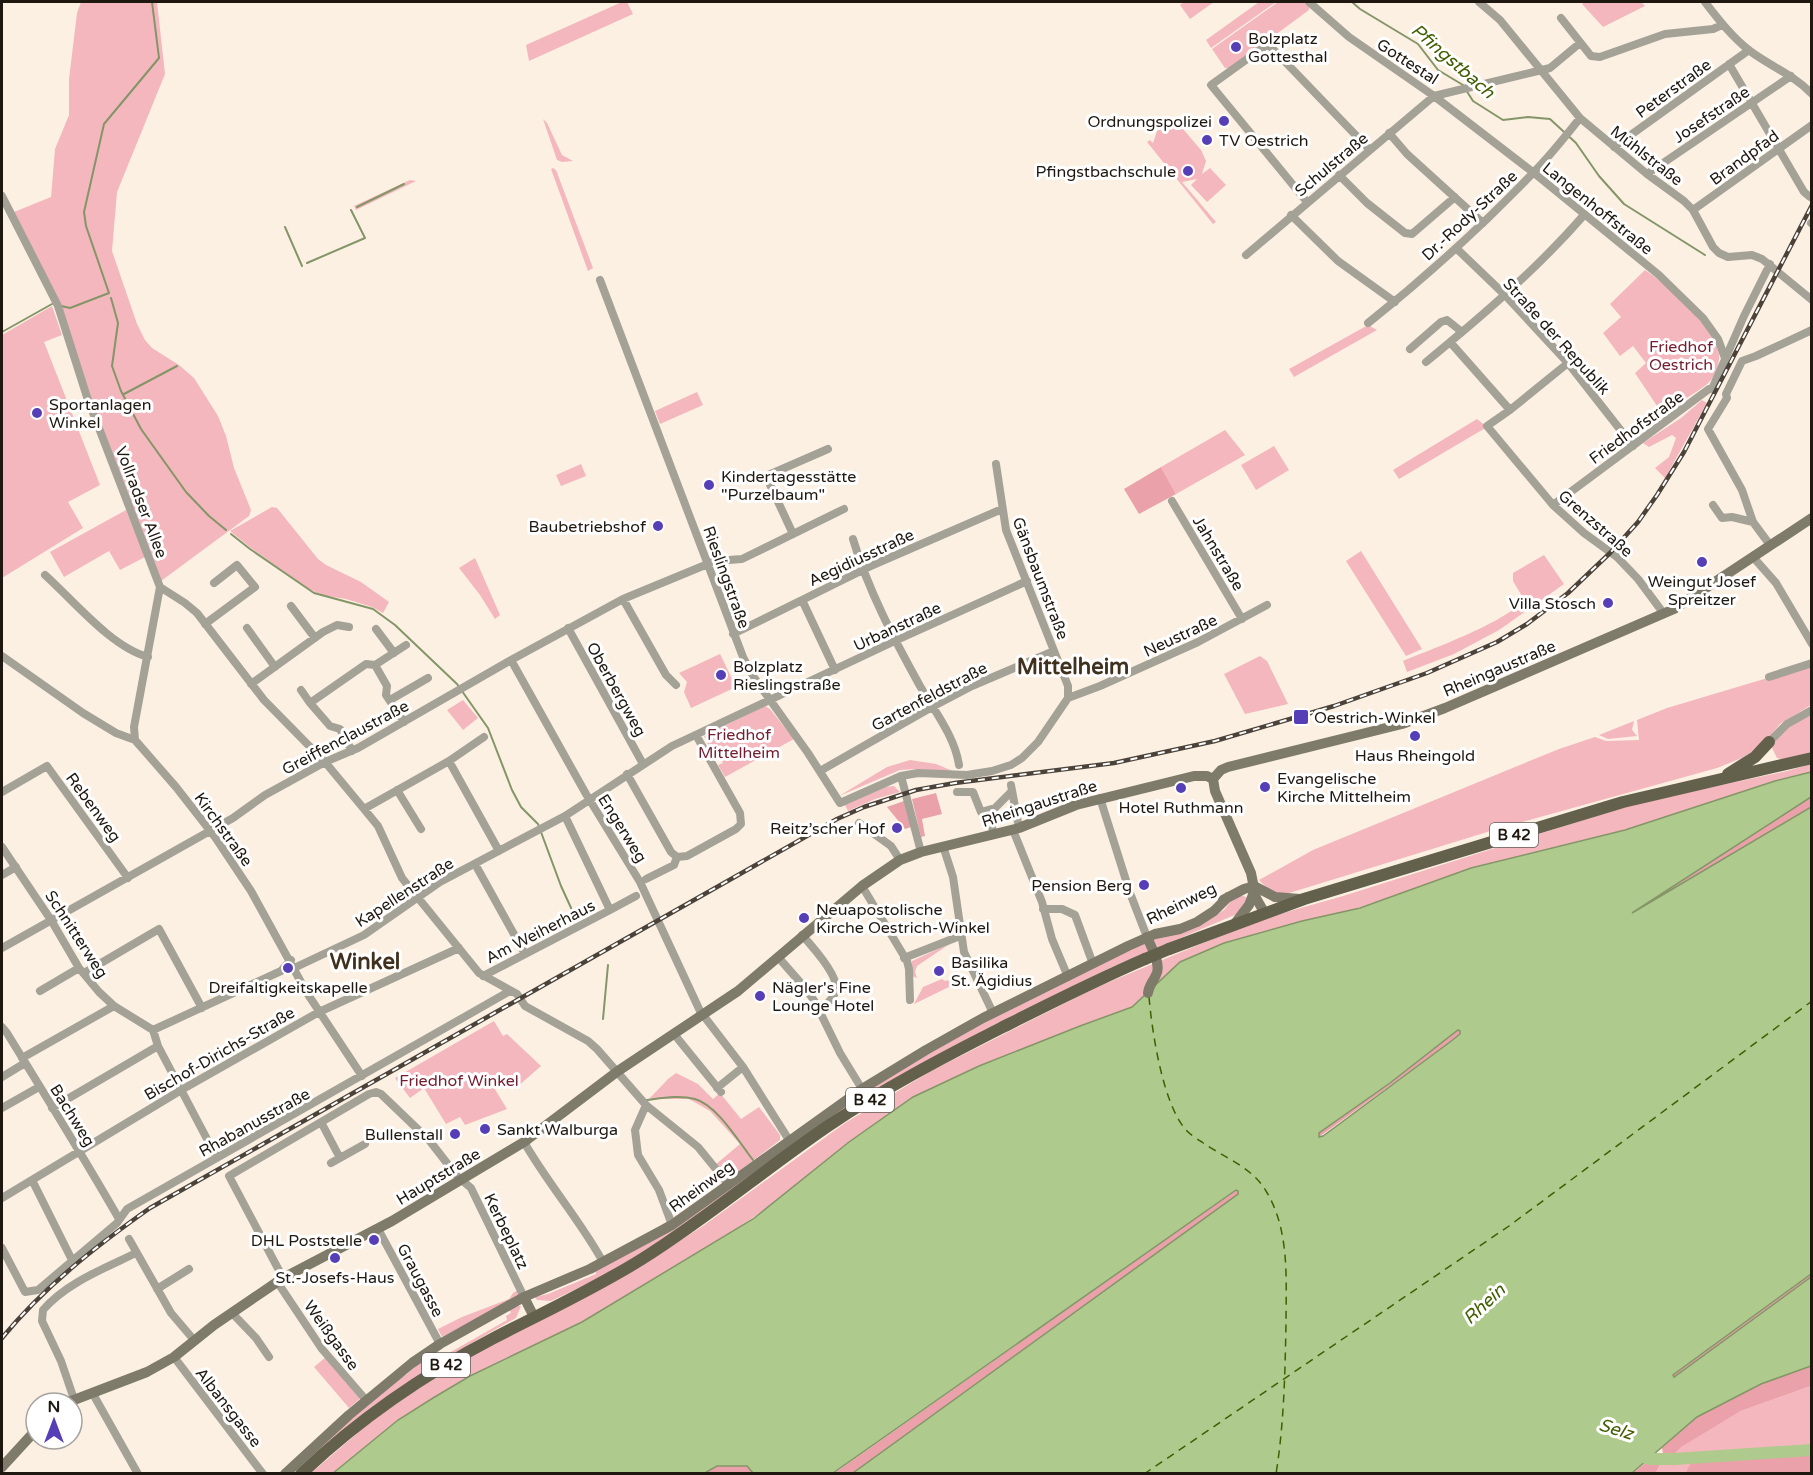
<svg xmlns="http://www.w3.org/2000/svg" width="1813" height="1475" font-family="'Varela Round',sans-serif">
  <rect width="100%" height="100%" fill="#fcf0e3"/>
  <!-- green -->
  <path fill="#f4b7bd" d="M81,2H157L165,74L117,192L112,251L137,324L145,340L152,348L179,365L194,378L218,416L226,436L234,468L251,510L249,516L161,581L91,397L60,304L14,212L51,197L55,149L69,115V79L77,13Z
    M622,2H627L633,14L529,61L526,45Z
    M1184,2H1214L1190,19L1180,5Z
    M1259,2H1276L1211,48L1206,40Z
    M1278,2H1303L1309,6V10L1230,68H1225L1212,49Z
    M1585,2H1641L1645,6L1603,27L1582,4Z
    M543,119L547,123L562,155L573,161L562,162L557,160Z
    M1166,125H1172L1183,129L1201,150L1206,161L1202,174L1210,168L1226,185L1207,202L1191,185L1197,179L1182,182L1216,222L1213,224L1147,142L1150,140L1153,143L1157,131Z
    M553,168L556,170L593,268L588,271L551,169Z
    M410,180L416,181L356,210L354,206Z
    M1645,270C1669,286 1713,325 1719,354C1720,362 1716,374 1711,380C1704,388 1692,394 1684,400L1685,403L1665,418L1635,373L1646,363L1633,346L1620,356L1603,333L1621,317L1610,304Z
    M52,306L62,335L44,342L100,485L68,502L83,528L2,578V335Z
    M1368,325L1377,330L1294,377L1289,369Z
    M697,392L703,405L660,424L655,411Z
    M1702,400L1707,403L1665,478L1655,468L1669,457L1676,438L1672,435L1649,447L1643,443L1681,418Z
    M1477,419L1487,427L1399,479L1393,470Z
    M1225,430L1245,455L1176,494L1161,467Z
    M1274,446L1289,470L1256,490L1241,465Z
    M581,464L586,476L561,486L556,475Z
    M272,507L277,508L318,559L326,565L361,582L389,602L383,613L372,607L346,599L321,595L309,589L251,548L230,531Z
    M126,510L145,557L120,570L109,551L64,577L50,552Z
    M1361,551L1422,649L1406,656L1346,561Z
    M1544,555L1564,584L1499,630L1454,654L1407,672L1403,661C1424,652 1518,618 1523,598L1513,581V573Z
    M475,558L500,615L495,619L480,595L459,568Z
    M720,654L736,687L691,708L684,692L687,682L679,673Z
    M1260,656L1267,661L1288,704L1245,714L1224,674Z
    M1811,665V705L1780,724L1761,746L1742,758L1717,768L1497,829L1286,894C1275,894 1266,888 1259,880L1313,850L1559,749L1595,737L1606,741L1639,740L1637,720L1667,708Z
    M463,700L478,718L463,730L447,710Z
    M765,706L770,709L794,739L725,777L718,765L723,763L716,749L711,751L704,736Z
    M1811,713V752L1784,760L1777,758L1772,748C1777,731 1797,722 1811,713Z
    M1634,721L1632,730L1637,736L1608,739L1599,735Z
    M910,760L936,764L955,772L916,769L900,770L839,796L887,767Z
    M1811,764V772L1775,781L1625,830L1442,878L1406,892L1339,914L1148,993L1141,998L1132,1007L1080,1026L979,1066L913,1097L849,1142L769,1207L734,1230L582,1322L470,1376L433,1398L398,1420L332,1473L310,1474L375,1418L418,1389L468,1358L626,1275L703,1226L845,1123L931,1071L1097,987L1237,929L1276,915L1343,896L1634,804L1787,771Z
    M894,786L900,792L875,799L848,811L845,805L885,787Z
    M1241,895L1246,897L1247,902L1237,914L1112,967L984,1030L658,1243L603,1276L551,1301L537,1300L535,1297L548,1294L596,1274L595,1269L831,1113L950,1040L1130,947L1209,919L1224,910L1231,901Z
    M951,943L917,966L915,972L917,978L912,976V961Z
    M942,979L945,981L948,980L951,986L914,1004L923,987Z
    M494,1021L503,1036L507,1034L541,1066L516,1088L507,1077L493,1086L507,1109L465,1125L460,1117L446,1124L424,1088L410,1098L395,1078Z
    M676,1073L698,1084L713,1099L720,1093L741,1119L759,1107L780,1135V1140L730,1178H727L715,1165L740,1144L710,1111L689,1099H649L668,1079Z
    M518,1290L521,1296L442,1337L438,1329L462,1317L509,1299L513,1293Z
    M513,1306H521L516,1318C434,1363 362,1411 293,1473L384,1388L407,1374L429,1354L435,1361L507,1320L506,1316L511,1313L509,1308Z
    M326,1357L360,1399L349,1408L314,1367Z
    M1811,1386V1448L1690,1464L1687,1473L1656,1474L1663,1459H1674L1672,1456L1680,1447L1741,1411Z"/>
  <!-- forest -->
  <path fill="#eaa1a9" d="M1161,467L1176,494L1139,514L1124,489Z
    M936,793L942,814L922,819L925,836L921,837L912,799Z
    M1811,797V807L1613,926Z
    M904,801L911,827L905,829L887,807Z
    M1458,1030L1460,1031V1034L1450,1042L1319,1137V1133L1390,1083Z
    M1236,1190L1238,1191L1239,1194L853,1473L833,1474Z
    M1811,1274V1277L1674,1377L1673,1375Z
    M1811,1366V1386L1741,1411L1681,1447L1672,1456L1663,1454L1662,1448L1697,1417L1761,1384Z
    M1811,1448V1473H1686L1690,1464L1713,1456L1803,1450Z
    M1650,1459H1663L1656,1473L1632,1474Z
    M717,1466H747L753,1473L703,1474Z"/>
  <!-- water -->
  <path fill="#afca8d" stroke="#849568" stroke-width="1.5" fill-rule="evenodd" d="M1811,772V797L1632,913L1811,807V1274L1673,1375L1674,1377L1811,1277V1366L1761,1384L1697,1417L1632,1473H853L1238,1194V1191L1236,1190L833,1473H753L747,1466H717L703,1474H332L398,1420L433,1398L470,1376L582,1322L753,1219L849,1142L913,1097L979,1066L1080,1026L1132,1007L1180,962L1224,943L1302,921L1360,908L1471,868L1625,830L1775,781ZM1458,1030L1460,1031V1034L1450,1042L1323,1136L1319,1137V1133L1390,1083Z"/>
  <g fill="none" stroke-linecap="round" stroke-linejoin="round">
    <!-- stream -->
    <path stroke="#849568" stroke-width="2" d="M1352,2L1360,9L1418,44L1438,70L1463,85
      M1466,90L1473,101L1503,120L1528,117L1550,119L1576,143L1599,176L1624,204L1705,255
      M357,207L404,184
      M285,227L302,266
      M307,263L365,238L351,210
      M111,298L118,323L112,366L121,391L141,429L186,492L209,516L226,530
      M61,306L70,308L109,293L86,226L84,212L104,124L159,58L152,2
      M2,332L52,304
      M124,394L177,366
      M231,534L250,549L314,593L373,609L395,625L457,684L488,728L512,790L521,807L538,824L561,886L572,910
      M603,1019L608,965
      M647,1100C663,1098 679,1095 695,1099C717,1105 739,1142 753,1160"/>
    <!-- river -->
    <path stroke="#afca8d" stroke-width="12" d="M1634,1454L1650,1459H1674L1812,1450"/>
    <!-- ferry -->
    <path stroke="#415f00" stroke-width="1.5" stroke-dasharray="8 6" stroke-linecap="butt" d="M1149,997C1152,1032 1163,1106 1187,1131C1191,1135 1197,1139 1202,1142C1223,1157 1252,1167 1266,1191C1290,1230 1286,1280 1286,1324C1285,1374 1284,1424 1276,1474
      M1144,1474L1509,1226L1812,1001"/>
    <!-- street -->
    <path stroke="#a4a296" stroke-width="8" d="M1309,2L1349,37L1434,96L1534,173L1659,275L1703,318L1718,339L1725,358
      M1479,2L1500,20L1580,118L1647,174L1684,201L1693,210L1713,247L1719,253L1728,257L1752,255L1762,259L1812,300
      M1705,2C1718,19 1732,37 1750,51C1770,66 1794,75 1812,94
      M1561,18L1591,56L1600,57L1665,34L1713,29L1722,25
      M1729,64L1804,192L1810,197
      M1389,133L1407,154L1483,223
      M1614,147L1749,50
      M1647,174L1791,76
      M1339,175L1367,203L1405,233L1412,234L1455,197
      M2,196L58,306L87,397L160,587L134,727L135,740
      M1307,202L1211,85L1268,44L1369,149
      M1693,210L1812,125
      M1291,215L1338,261L1395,302
      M1811,223L1812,224
      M1456,248L1505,295L1568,363L1633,446
      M1246,255L1434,96L1550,68L1580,43
      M600,280L743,657L753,676L808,753L840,803L901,776L918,773L967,775L992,771L1011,765L1022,758L1038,742L1068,698L1100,686L1198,642L1267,605
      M1368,323C1426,277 1481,227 1532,174C1549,157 1565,137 1580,118
      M1450,342L1510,410
      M1410,349L1441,322L1447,320L1462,332
      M1426,362C1482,316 1537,269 1584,215
      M1568,363L1510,410L1487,426L1553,505L1584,533L1617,557L1638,579L1664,614
      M996,464L1006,530L1068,686V698
      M1172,501L1242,619
      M1553,505L1709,389H1712L1744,316L1770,264
      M1713,505L1722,518L1732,517L1753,522
      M793,534L766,476L828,449
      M853,539C868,590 894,639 920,686C934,710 955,737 959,765
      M1770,545L1753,522L1742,490L1708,429L1727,398L1726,394L1742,361L1756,356L1812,330
      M1753,557L1776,583L1812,644
      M45,575C73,600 111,647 148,657
      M160,587L185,603L197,613L264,700L325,762L364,809L378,826L402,878L479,973L517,994L525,1006L588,1041L597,1049L646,1105L698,1147L729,1185
      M623,599L666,675L676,685
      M802,600L835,670
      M291,606L315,638
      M205,624L255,587L237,565L214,583
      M247,628L275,667
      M568,628L643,764
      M376,629L394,653
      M733,634L873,565L1002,509
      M2,656L83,713L116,733L135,740L176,787L215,837L251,891L307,993L362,1076
      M511,660L586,794L640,882L700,1011L743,1067L789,1140
      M375,665L406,645
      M1769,677L1812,663
      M251,684L323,632L337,625L349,627
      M301,690L310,703
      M390,700L428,678
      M1769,742L1787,724L1812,710
      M352,751L340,729L330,726L310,703L366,664L375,665L387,686L386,695L404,722
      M449,761L499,851
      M820,771L932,707L972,686L1054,651
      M627,774L671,852L677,857L687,856L736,829L741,824L740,813L696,735
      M901,776L921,852
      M1011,785L1019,828
      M397,790L421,829
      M2,792L47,766L128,878
      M957,792H973L981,812L995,808L1012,791
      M1100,798L1130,893L1147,937
      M364,809L449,761L484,737
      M987,811L994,834
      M859,823L891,846L900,860
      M1013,830L1042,902L1052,939L1068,977
      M943,846L953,877L964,952L993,1013
      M2,847L51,920L79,968L99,992L114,1006L153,1030L158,1046L217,1158
      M475,864L525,954
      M2,875L16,867
      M646,879L674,865L677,857
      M862,886L907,961L909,969L910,1000
      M1043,909H1062L1075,915L1093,964
      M610,910L636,896
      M802,935C812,946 837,974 836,988C836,997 825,1006 819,1011
      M2,948L233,818L265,795L325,762L358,748L511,660L623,599L715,561L742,559L844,509
      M778,957L806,989L815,1002L840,1053L862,1089
      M904,958L960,936
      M294,968L364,935L440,882L565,816L672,746L897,640L1027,581
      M84,973L159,929L202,1008
      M483,976L610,910L565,816
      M40,991L79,968
      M2,1027L7,1033C45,1095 83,1156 119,1219
      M153,1030L281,971L291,960
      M674,1034L721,1092
      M22,1058L114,1006
      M2,1077L25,1063
      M717,1088L743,1067
      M646,1105L635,1130L638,1155L659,1190L672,1225
      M2,1108L39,1087
      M52,1108L158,1046
      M321,1122L340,1158
      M524,1142C548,1184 580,1220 603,1262
      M331,1163L365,1144
      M32,1180L72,1260
      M2,1198L183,1089L319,1012L459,948
      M378,1229L440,1344
      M129,1239L171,1313L194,1340
      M2,1248L25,1292L38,1290L117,1223L127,1209L510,991
      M283,1278L229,1176L369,1094L376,1092L381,1094L429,1140L457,1176L471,1188L524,1297
      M278,1283L322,1349L366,1400
      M157,1289L189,1269
      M232,1313L256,1338L269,1357
      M174,1357L263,1474
      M93,1394L138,1474
      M74,1399L61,1361L42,1321L43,1310C66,1283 105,1268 136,1253"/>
    <!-- secondary -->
    <path stroke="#7e7b6b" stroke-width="10" d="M1213,779L1221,770L1228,767L1402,724L1445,708L1674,609L1812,518
      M1213,779L1215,791L1251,873L1256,898L1264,912
      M1254,886L1275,897L1300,899
      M1223,900L1244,889L1254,886
      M1236,922L1249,905L1254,892
      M1147,937C1151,947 1162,965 1156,975C1153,982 1149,985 1148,993
      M524,1297L534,1317
      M66,1403L147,1372L174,1357L214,1325L283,1278L392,1221L524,1142L618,1071L738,991L862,886L900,860L921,852L1019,828L1076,805L1194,776H1207L1213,779
      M2,1467L36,1430
      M285,1474L349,1415L412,1363L440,1344L524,1297L590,1269L672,1225L862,1089L926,1050L983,1018L1128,946L1155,934L1180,929L1197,922L1214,911L1228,897"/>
    <!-- primary -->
    <path stroke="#63604c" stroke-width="12" d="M1728,774L1755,757L1769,742
      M1169,949L1304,899L1623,802L1812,758
      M301,1474C358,1420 423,1375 492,1339C542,1313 594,1289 642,1259C706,1219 765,1169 828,1126C883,1089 942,1058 1001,1028C1049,1004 1096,980 1145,959"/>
    <!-- rail casing -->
    <g stroke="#4b433a" stroke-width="4.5">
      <path id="rail" d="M2,1338C44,1287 96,1246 150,1208L837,819L864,807L916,790L955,783L1114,763L1215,741L1334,706L1427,673L1497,642L1527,624L1568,593L1610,553L1638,522L1657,495L1684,452L1812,205"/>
    </g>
    <!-- rail -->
    <use href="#rail" stroke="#fff" stroke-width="2" stroke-dasharray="7" stroke-linecap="butt"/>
    <!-- primary-bridge -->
    <path stroke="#63604c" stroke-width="12" d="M1145,959L1169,949"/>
  </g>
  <!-- markers -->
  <g fill="#553eb6" stroke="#fff" stroke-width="2">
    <circle cx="1236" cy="47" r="6"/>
    <circle cx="1224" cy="121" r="6"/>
    <circle cx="1207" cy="140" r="6"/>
    <circle cx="1188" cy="171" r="6"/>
    <circle cx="37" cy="413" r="6"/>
    <circle cx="709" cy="485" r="6"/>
    <circle cx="658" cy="526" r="6"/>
    <circle cx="1702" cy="562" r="6"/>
    <circle cx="1608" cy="603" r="6"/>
    <circle cx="721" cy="675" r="6"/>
    <rect x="1293" y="709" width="16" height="16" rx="3"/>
    <circle cx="1415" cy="736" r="6"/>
    <circle cx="1265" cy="787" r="6"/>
    <circle cx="1181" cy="788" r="6"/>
    <circle cx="897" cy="828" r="6"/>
    <circle cx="1144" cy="885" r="6"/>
    <circle cx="804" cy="918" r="6"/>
    <circle cx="288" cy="968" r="6"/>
    <circle cx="939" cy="971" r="6"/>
    <circle cx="760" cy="996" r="6"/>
    <circle cx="485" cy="1129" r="6"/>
    <circle cx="455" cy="1134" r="6"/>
    <circle cx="374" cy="1240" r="6"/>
    <circle cx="335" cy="1258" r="6"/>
  </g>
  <g text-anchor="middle" stroke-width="6" stroke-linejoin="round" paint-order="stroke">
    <!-- shield labels -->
    <g fill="#fff" stroke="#625d58" stroke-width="1.5">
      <rect x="1490" y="823" width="48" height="24" rx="4.5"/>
      <rect x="846" y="1088" width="48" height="24" rx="4.5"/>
      <rect x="422" y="1353" width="48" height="24" rx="4.5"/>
    </g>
    <g font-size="15" font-weight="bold" fill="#1f1810">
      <text x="1514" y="840">B 42</text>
      <text x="870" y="1105">B 42</text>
      <text x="446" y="1370">B 42</text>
    </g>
    <!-- poi labels -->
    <g font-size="16" fill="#1f1810" stroke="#fff" text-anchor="start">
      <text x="1248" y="44">Bolzplatz<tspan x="1248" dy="18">Gottesthal</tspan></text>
      <text x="1212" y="127" text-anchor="end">Ordnungspolizei</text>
      <text x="1219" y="146">TV Oestrich</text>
      <text x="1176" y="177" text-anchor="end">Pfingstbachschule</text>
      <text x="49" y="410">Sportanlagen<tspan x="49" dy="18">Winkel</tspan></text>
      <text x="721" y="482">Kindertagesstätte<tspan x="721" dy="18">"Purzelbaum"</tspan></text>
      <text x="646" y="532" text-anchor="end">Baubetriebshof</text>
      <text x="1702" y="587" text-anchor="middle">Weingut Josef<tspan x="1702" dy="18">Spreitzer</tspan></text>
      <text x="1596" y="609" text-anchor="end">Villa Stosch</text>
      <text x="733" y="672">Bolzplatz<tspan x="733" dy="18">Rieslingstraße</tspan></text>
      <text x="1314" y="723">Oestrich-Winkel</text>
      <text x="1415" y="761" text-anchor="middle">Haus Rheingold</text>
      <text x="1277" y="784">Evangelische<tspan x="1277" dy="18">Kirche Mittelheim</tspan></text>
      <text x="1181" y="813" text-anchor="middle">Hotel Ruthmann</text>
      <text x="885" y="834" text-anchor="end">Reitz’scher Hof</text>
      <text x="1132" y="891" text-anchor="end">Pension Berg</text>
      <text x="816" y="915">Neuapostolische<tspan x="816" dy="18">Kirche Oestrich-Winkel</tspan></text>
      <text x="951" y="968">Basilika<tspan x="951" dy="18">St. Ägidius</tspan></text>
      <text x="288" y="993" text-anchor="middle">Dreifaltigkeitskapelle</text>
      <text x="772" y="993">Nägler's Fine<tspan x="772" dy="18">Lounge Hotel</tspan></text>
      <text x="497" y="1135">Sankt Walburga</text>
      <text x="443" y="1140" text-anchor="end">Bullenstall</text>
      <text x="362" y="1246" text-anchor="end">DHL Poststelle</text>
      <text x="335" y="1283" text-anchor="middle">St.-Josefs-Haus</text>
    </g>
    <!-- street labels -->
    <g font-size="16" fill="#1f1810" stroke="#fff">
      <text transform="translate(1408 61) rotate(33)" y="6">Gottestal</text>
      <text transform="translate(1673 88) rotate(-36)" y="6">Peterstraße</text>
      <text transform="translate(1711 114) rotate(-34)" y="6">Josefstraße</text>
      <text transform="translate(1647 155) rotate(38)" y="6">Mühlstraße</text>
      <text transform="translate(1744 157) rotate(-36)" y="6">Brandpfad</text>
      <text transform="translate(1331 164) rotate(-40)" y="6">Schulstraße</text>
      <text transform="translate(1598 208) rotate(39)" y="6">Langenhoffstraße</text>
      <text transform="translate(1469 215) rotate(-43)" y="6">Dr.-Rody-Straße</text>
      <text transform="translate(1557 336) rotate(48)" y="6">Straße der Republik</text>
      <text transform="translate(1636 427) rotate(-36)" y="6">Friedhofstraße</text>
      <text transform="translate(142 502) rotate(69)" y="6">Vollradser Allee</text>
      <text transform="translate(1596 523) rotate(41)" y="6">Grenzstraße</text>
      <text transform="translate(1219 553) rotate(59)" y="6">Jahnstraße</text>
      <text transform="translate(861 557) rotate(-25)" y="6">Aegidiusstraße</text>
      <text transform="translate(727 577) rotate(70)" y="6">Rieslingstraße</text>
      <text transform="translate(1041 578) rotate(69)" y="6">Gänsbaumstraße</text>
      <text transform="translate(897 626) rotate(-25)" y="6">Urbanstraße</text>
      <text transform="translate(1180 635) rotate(-25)" y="6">Neustraße</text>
      <text transform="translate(1499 668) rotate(-23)" y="6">Rheingaustraße</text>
      <text transform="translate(617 689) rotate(61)" y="6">Oberbergweg</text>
      <text transform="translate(929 696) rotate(-28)" y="6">Gartenfeldstraße</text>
      <text transform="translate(345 737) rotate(-28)" y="6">Greiffenclaustraße</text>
      <text transform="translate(1039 803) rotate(-18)" y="6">Rheingaustraße</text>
      <text transform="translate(94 807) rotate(54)" y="6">Rebenweg</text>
      <text transform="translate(623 828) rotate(58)" y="6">Engerweg</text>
      <text transform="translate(224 829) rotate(54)" y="6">Kirchstraße</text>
      <text transform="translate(404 892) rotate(-33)" y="6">Kapellenstraße</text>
      <text transform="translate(1181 903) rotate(-26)" y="6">Rheinweg</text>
      <text transform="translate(540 931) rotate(-27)" y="6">Am Weiherhaus</text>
      <text transform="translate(77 934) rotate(57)" y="6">Schnitterweg</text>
      <text transform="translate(219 1053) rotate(-30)" y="6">Bischof-Dirichs-Straße</text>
      <text transform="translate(73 1115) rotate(58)" y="6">Bachweg</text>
      <text transform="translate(254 1122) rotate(-29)" y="6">Rhabanusstraße</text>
      <text transform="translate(438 1176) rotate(-31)" y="6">Hauptstraße</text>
      <text transform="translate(701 1186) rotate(-36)" y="6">Rheinweg</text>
      <text transform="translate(507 1231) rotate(64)" y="6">Kerbeplatz</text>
      <text transform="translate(421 1280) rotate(62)" y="6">Graugasse</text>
      <text transform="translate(332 1335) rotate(54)" y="6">Weißgasse</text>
      <text transform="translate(229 1407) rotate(52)" y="6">Albansgasse</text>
    </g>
    <!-- park labels -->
    <g font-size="16" fill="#721e30" stroke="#fff">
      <text x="1681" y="352">Friedhof<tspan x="1681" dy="18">Oestrich</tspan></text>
      <text x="739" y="740">Friedhof<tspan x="739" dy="18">Mittelheim</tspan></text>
      <text x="459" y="1086">Friedhof Winkel</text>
    </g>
    <!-- water labels -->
    <g font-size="18" font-style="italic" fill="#415f00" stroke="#fff">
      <text transform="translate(1453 61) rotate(41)" y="6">Pfingstbach</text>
      <text transform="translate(1484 1304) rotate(-43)" y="6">Rhein</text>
      <text transform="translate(1616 1429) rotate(17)" y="6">Selz</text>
    </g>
    <!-- district labels -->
    <g font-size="22" font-weight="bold" fill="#40311f" stroke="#fff">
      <text x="1073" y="674">Mittelheim</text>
      <text x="365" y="969">Winkel</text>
    </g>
  </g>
  <!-- border -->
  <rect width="1813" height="1475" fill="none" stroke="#1f1810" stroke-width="6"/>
  <!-- north arrow -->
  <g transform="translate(54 1421)"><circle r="28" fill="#ffffff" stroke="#a5a39f" stroke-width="1.5"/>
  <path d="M0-4.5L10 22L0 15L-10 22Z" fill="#553eb6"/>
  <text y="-9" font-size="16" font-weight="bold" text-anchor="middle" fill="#1f1810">N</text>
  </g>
</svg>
